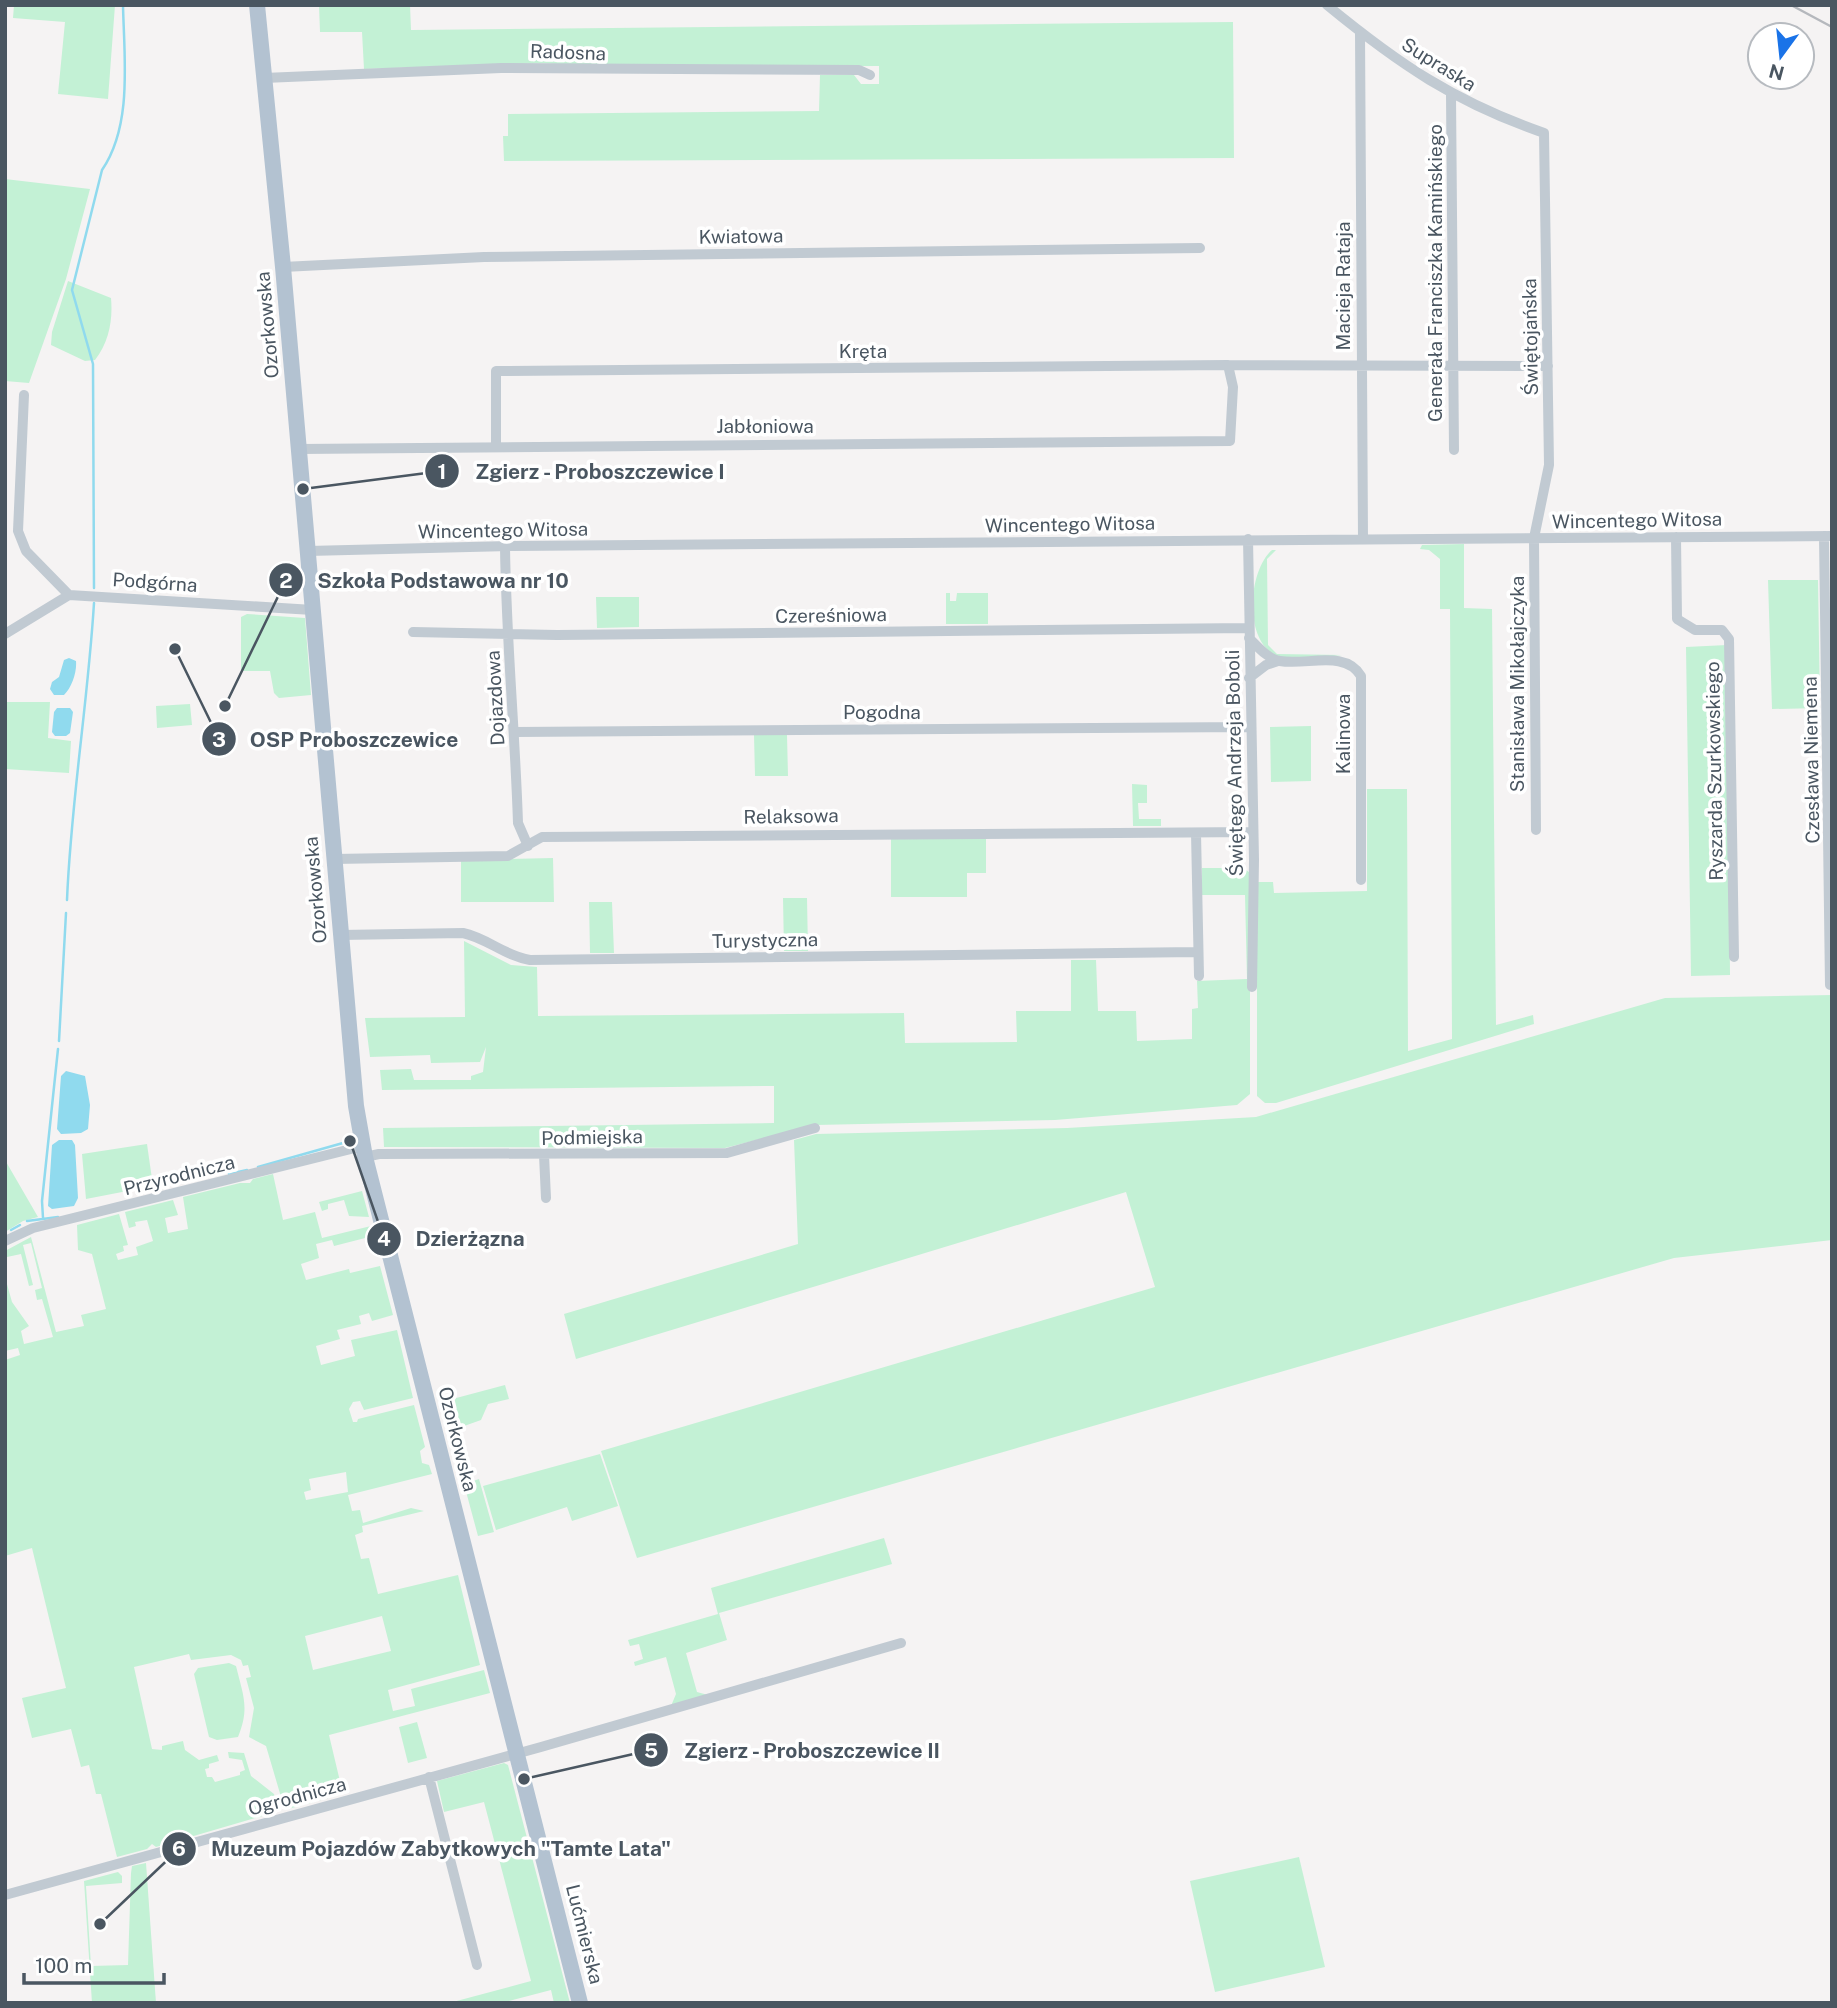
<svg xmlns="http://www.w3.org/2000/svg" width="1837" height="2008" font-family="'Public Sans',sans-serif">
  <rect width="100%" height="100%" fill="#f5f3f3"/>
  <!-- green -->
  <path fill="#c3f1d5" fill-rule="evenodd" d="M14,5H115L108,99L58,94L65,22L13,18Z
    M319,5H410L411,30L1233,22L1234,158L504,161L503,136H508V114L819,111L820,75H854L861,84H879V66L603,67L543,63L364,69L362,32H320Z
    M5,179L90,189L66,279L29,383L5,381Z
    M68,281L111,298C113,320 109,342 95,360L85,361L51,345L52,332Z
    M1464,544V608L1492,609L1496,1025L1533,1015L1534,1024L1276,1103H1265L1257,1096V882H1273L1274,893L1367,891V789H1407L1408,1051L1452,1039L1450,609H1440V559L1429,550L1420,549L1422,545Z
    M1272,550H1276L1267,559L1268,645L1277,654L1342,655C1323,657 1294,663 1277,656C1243,641 1248,571 1272,550Z
    M1768,580H1818L1820,708L1772,709Z
    M946,593H950V601H956L957,593H988V624H946Z
    M596,597H639V627L597,628Z
    M247,614L305,618L311,695L279,698L274,693L270,671H241V617Z
    M1727,645L1730,975L1691,976L1686,647Z
    M5,702H50L48,738L71,741L69,773L5,769Z
    M190,704L192,725L157,728L156,706Z
    M1311,726V781L1271,782L1270,727Z
    M754,735H787L788,776H755Z
    M1132,784L1147,785V803H1138L1139,819H1161V826H1133Z
    M986,838V873H967V897H891V839Z
    M553,858L554,902H461V860Z
    M1202,868H1244L1250,873V1094L1237,1105L1055,1120L815,1125L725,1148L384,1147L383,1128L774,1123V1086L382,1090L380,1070L411,1069L414,1080H471V1076L483,1072L486,1047L480,1062L431,1063L430,1055L370,1057L365,1018L465,1017L464,941L511,965L537,967L538,1016L904,1013L905,1043L1017,1042L1016,1011H1071V960H1096L1098,1011H1136L1137,1041L1192,1039V1009L1198,1008L1197,981L1247,979L1245,895H1202Z
    M783,898H807L808,951H784Z
    M589,902H612L614,953H590Z
    M1832,995V1240L1674,1258L637,1558L601,1451L1155,1287L1126,1192L576,1359L564,1314L798,1244L794,1140L816,1134L1067,1128L1256,1117L1665,998Z
    M147,1144L153,1186L86,1199L82,1154Z
    M5,1160L38,1217L23,1221L5,1232Z
    M273,1174L283,1220L315,1212L322,1238L371,1226L373,1236L334,1246L332,1240L316,1244L319,1258L301,1264L306,1280L349,1269L350,1273L380,1266L393,1315L372,1321L369,1313L359,1316L361,1324L337,1330L340,1339L316,1346L321,1365L355,1356L351,1340L397,1330L413,1398L364,1410L360,1401L353,1402L349,1409L353,1422H357L358,1419L414,1405L425,1447L420,1451L422,1463L429,1465L432,1474L348,1495L352,1511L360,1510L363,1523L411,1508L424,1511L362,1526L363,1532L355,1535L361,1559L369,1558L378,1594L458,1575L480,1665L388,1690L393,1711L415,1706L411,1689L484,1670L490,1693L329,1735L343,1794L288,1809L284,1807L266,1746L249,1737L254,1708L246,1678L251,1677L248,1665L243,1666L241,1660L231,1655L191,1660L189,1654L134,1667L152,1749L162,1750V1746L183,1741L185,1750L199,1760L217,1755L219,1761L209,1764V1768L205,1769L207,1777H212L215,1782L240,1775V1772L245,1770L242,1760L229,1758L228,1752L244,1753L251,1776L274,1794L278,1808L276,1812L156,1847L152,1844L147,1849L117,1857L101,1794H96L89,1765L81,1767L71,1729L32,1738L22,1698L66,1688L32,1548L5,1556V1360L20,1355L18,1348L5,1351V1277L12,1302L29,1326L21,1331L24,1344L53,1337L42,1299L37,1300L35,1290L42,1288L31,1243L23,1245L33,1285L29,1286L21,1254L7,1257L5,1251L31,1237L56,1332L84,1326L81,1315L106,1309L92,1254L78,1250L77,1225L119,1214L128,1245L123,1246L124,1251L116,1254L118,1260L138,1255L136,1247L153,1241L147,1220L135,1222L136,1226L129,1228L125,1212L173,1200L178,1215L165,1218L168,1233L188,1229L183,1197L240,1183H250L253,1179ZM346,1472L348,1492L306,1500L304,1492L311,1490L309,1479ZM382,1616L391,1651L313,1670L305,1636Z
    M362,1191L369,1217L349,1216L344,1200L328,1204V1209L322,1211L319,1202Z
    M505,1385L509,1399L488,1404L481,1420L453,1430L445,1401Z
    M600,1454L618,1506L572,1521L567,1507L496,1530L483,1486Z
    M479,1479L494,1532L478,1536L464,1484Z
    M884,1538L892,1564L719,1613L727,1640L686,1653L697,1692L708,1695L671,1706L676,1694L666,1657L635,1666L634,1662L643,1659L639,1644L630,1646L628,1640L718,1614L711,1588Z
    M229,1663L236,1666C243,1695 250,1708 238,1737L217,1740L209,1737L194,1674L198,1668Z
    M417,1722L427,1758L408,1763L399,1727Z
    M504,1763L508,1765L570,2003H554L551,1990L501,2003H449L531,1981L484,1802L444,1812L437,1781Z
    M1299,1857L1325,1967L1215,1992L1190,1881Z
    M146,1863L156,2003H92L84,1881L118,1872L122,1876V1883L86,1886L91,1966L128,1965L131,1873L132,1866Z"/>
  <!-- water -->
  <path fill="#90daee" d="M69,658L76,661C77,672 72,687 64,695H54L50,689L52,682L59,677L64,660Z
    M57,708H70L73,712L70,733L66,736H55L52,732L54,712Z
    M66,1071L85,1076L90,1105L88,1129L81,1133L61,1134L57,1129L61,1076Z
    M59,1140H72L75,1145L78,1198L74,1206L52,1209L48,1206L52,1145Z"/>
  <g fill="none" stroke-linecap="round" stroke-linejoin="round">
    <!-- stream -->
    <path stroke="#90daee" stroke-width="2.5" d="M94,588L93,364L72,290L102,170C133,125 124,57 123,5
      M67,900C71,800 88,702 94,603
      M59,1041L66,913
      M258,1167L350,1141
      M229,1174L247,1170
      M43,1218L42,1201L58,1049
      M27,1221L58,1217
      M11,1230L20,1225"/>
    <!-- minor -->
    <path stroke="#c1cad2" stroke-width="10" d="M1327,5C1400,65 1455,102 1544,133L1549,465L1534,538L1536,830
      M1360,32L1363,539
      M264,78L501,68L859,70L870,75
      M1451,95L1454,450
      M283,267L484,257L1200,248
      M1228,365L1548,366
      M24,395L18,531L26,551L69,595
      M299,449L1230,441L1233,387L1228,365L496,371V446
      M1824,536L1830,985
      M1676,537L1677,619L1695,630H1722L1729,639L1734,957
      M1248,539L1254,860L1252,987
      M505,546C506,638 515,730 518,823L528,846
      M308,551L513,546L1832,536
      M413,632L557,635L1249,628
      M5,634L69,595L313,610
      M1249,638C1258,647 1268,659 1280,661C1306,666 1345,649 1361,676V880
      M1249,678L1266,665L1278,661
      M515,732L1249,727
      M1196,833L1199,976
      M334,859L508,856L542,837L1253,832
      M340,935L463,933C487,938 505,956 530,960L1196,952
      M544,1155L546,1198
      M365,1157L379,1154L727,1153L815,1128
      M5,1241L33,1228L363,1146
      M429,1777L477,1965
      M5,1895L541,1747L901,1643"/>
    <!-- primary -->
    <path stroke="#b3c2d1" stroke-width="16" d="M257,5L283,267L356,1106L365,1157L580,2003"/>
    <!-- rail -->
    <path stroke="#b5b8bd" stroke-width="2.5" d="M1791,5L1832,27"/>
  </g>
  <g text-anchor="middle" stroke-width="7" stroke-linejoin="round" paint-order="stroke">
    <!-- street labels -->
    <g font-size="19" fill="#4a5661" stroke="#fff">
      <text transform="translate(568 52) rotate(2)" y="7">Radosna</text>
      <text transform="translate(1439 64) rotate(32)" y="7">Supraska</text>
      <text transform="translate(741 236) rotate(-1)" y="7">Kwiatowa</text>
      <text transform="translate(1435 273) rotate(-90)" y="7">Generała Franciszka Kamińskiego</text>
      <text transform="translate(1343 286) rotate(-90)" y="7">Macieja Rataja</text>
      <text transform="translate(267 325) rotate(-95)" y="7">Ozorkowska</text>
      <text transform="translate(1530 337) rotate(-91)" y="7">Świętojańska</text>
      <text x="863" y="358">Kręta</text>
      <text x="765" y="433">Jabłoniowa</text>
      <text transform="translate(1637 520) rotate(-1)" y="7">Wincentego Witosa</text>
      <text transform="translate(1070 524) rotate(-1)" y="7">Wincentego Witosa</text>
      <text transform="translate(503 530) rotate(-1)" y="7">Wincentego Witosa</text>
      <text transform="translate(155 582) rotate(4)" y="7">Podgórna</text>
      <text transform="translate(831 615) rotate(-1)" y="7">Czereśniowa</text>
      <text transform="translate(1517 684) rotate(-90)" y="7">Stanisława Mikołajczyka</text>
      <text transform="translate(495 698) rotate(-93)" y="7">Dojazdowa</text>
      <text x="882" y="719">Pogodna</text>
      <text transform="translate(1343 734) rotate(-90)" y="7">Kalinowa</text>
      <text transform="translate(1811 760) rotate(-91)" y="7">Czesława Niemena</text>
      <text transform="translate(1234 763) rotate(-91)" y="7">Świętego Andrzeja Boboli</text>
      <text transform="translate(1714 771) rotate(-91)" y="7">Ryszarda Szurkowskiego</text>
      <text transform="translate(791 816) rotate(-1)" y="7">Relaksowa</text>
      <text transform="translate(315 890) rotate(-95)" y="7">Ozorkowska</text>
      <text transform="translate(765 940) rotate(-1)" y="7">Turystyczna</text>
      <text transform="translate(592 1137) rotate(-1)" y="7">Podmiejska</text>
      <text transform="translate(179 1175) rotate(-14)" y="7">Przyrodnicza</text>
      <text transform="translate(458 1439) rotate(76)" y="7">Ozorkowska</text>
      <text transform="translate(297 1796) rotate(-15)" y="7">Ogrodnicza</text>
      <text transform="translate(585 1934) rotate(76)" y="7">Lućmierska</text>
    </g>
  </g>
  <!-- callouts -->
  <path fill="none" stroke="#4a5661" stroke-width="2.5" d="M303 489L442 471M225 706L286 580M175 649L219 739M350 1141L384 1239M524 1779L651 1750M100 1924L179 1849"/>
  <g fill="#4a5661" stroke="#fff" stroke-width="2.5">
    <circle cx="303" cy="489" r="7"/>
    <circle cx="225" cy="706" r="7"/>
    <circle cx="175" cy="649" r="7"/>
    <circle cx="350" cy="1141" r="7"/>
    <circle cx="524" cy="1779" r="7"/>
    <circle cx="100" cy="1924" r="7"/>
    <circle cx="442" cy="471" r="18"/>
    <circle cx="286" cy="580" r="18"/>
    <circle cx="219" cy="739" r="18"/>
    <circle cx="384" cy="1239" r="18"/>
    <circle cx="651" cy="1750" r="18"/>
    <circle cx="179" cy="1849" r="18"/>
  </g>
  <g font-size="21" text-anchor="middle" font-weight="bold" fill="#fff">
    <text x="442" y="479">1</text>
    <text x="286" y="588">2</text>
    <text x="219" y="747">3</text>
    <text x="384" y="1246">4</text>
    <text x="651" y="1758">5</text>
    <text x="179" y="1856">6</text>
  </g>
  <g font-size="21" text-anchor="middle" font-weight="bold" fill="#4a5661" stroke="#fff" stroke-width="7" stroke-linejoin="round" paint-order="stroke">
    <text x="600" y="479">Zgierz - Proboszczewice I</text>
    <text x="443" y="588">Szkoła Podstawowa nr 10</text>
    <text x="354" y="747">OSP Proboszczewice</text>
    <text x="470" y="1246">Dzierżązna</text>
    <text x="812" y="1758">Zgierz - Proboszczewice II</text>
    <text x="441" y="1856">Muzeum Pojazdów Zabytkowych "Tamte Lata"</text>
  </g>
  <!-- border -->
  <rect width="1837" height="2008" fill="none" stroke="#4a5661" stroke-width="14"/>
  <!-- north arrow -->
  <g transform="translate(1781 56) rotate(195)"><circle r="33" fill="#ffffff" stroke="#b7bbc0" stroke-width="2"/>
  <path d="M0-5L12 26L0 18L-12 26Z" fill="#1a73e8"/>
  <text y="-10" font-size="19" font-weight="bold" text-anchor="middle" fill="#4a5661">N</text>
  </g>
  <!-- scale -->
  <path d="M24 1973v10h140v-10" fill="none" stroke="#4a5661" stroke-width="3.5"/>
  <text x="35" y="1973" font-size="21" fill="#4a5661" stroke="#ffffff" stroke-width="5" paint-order="stroke">100 m</text>
</svg>
